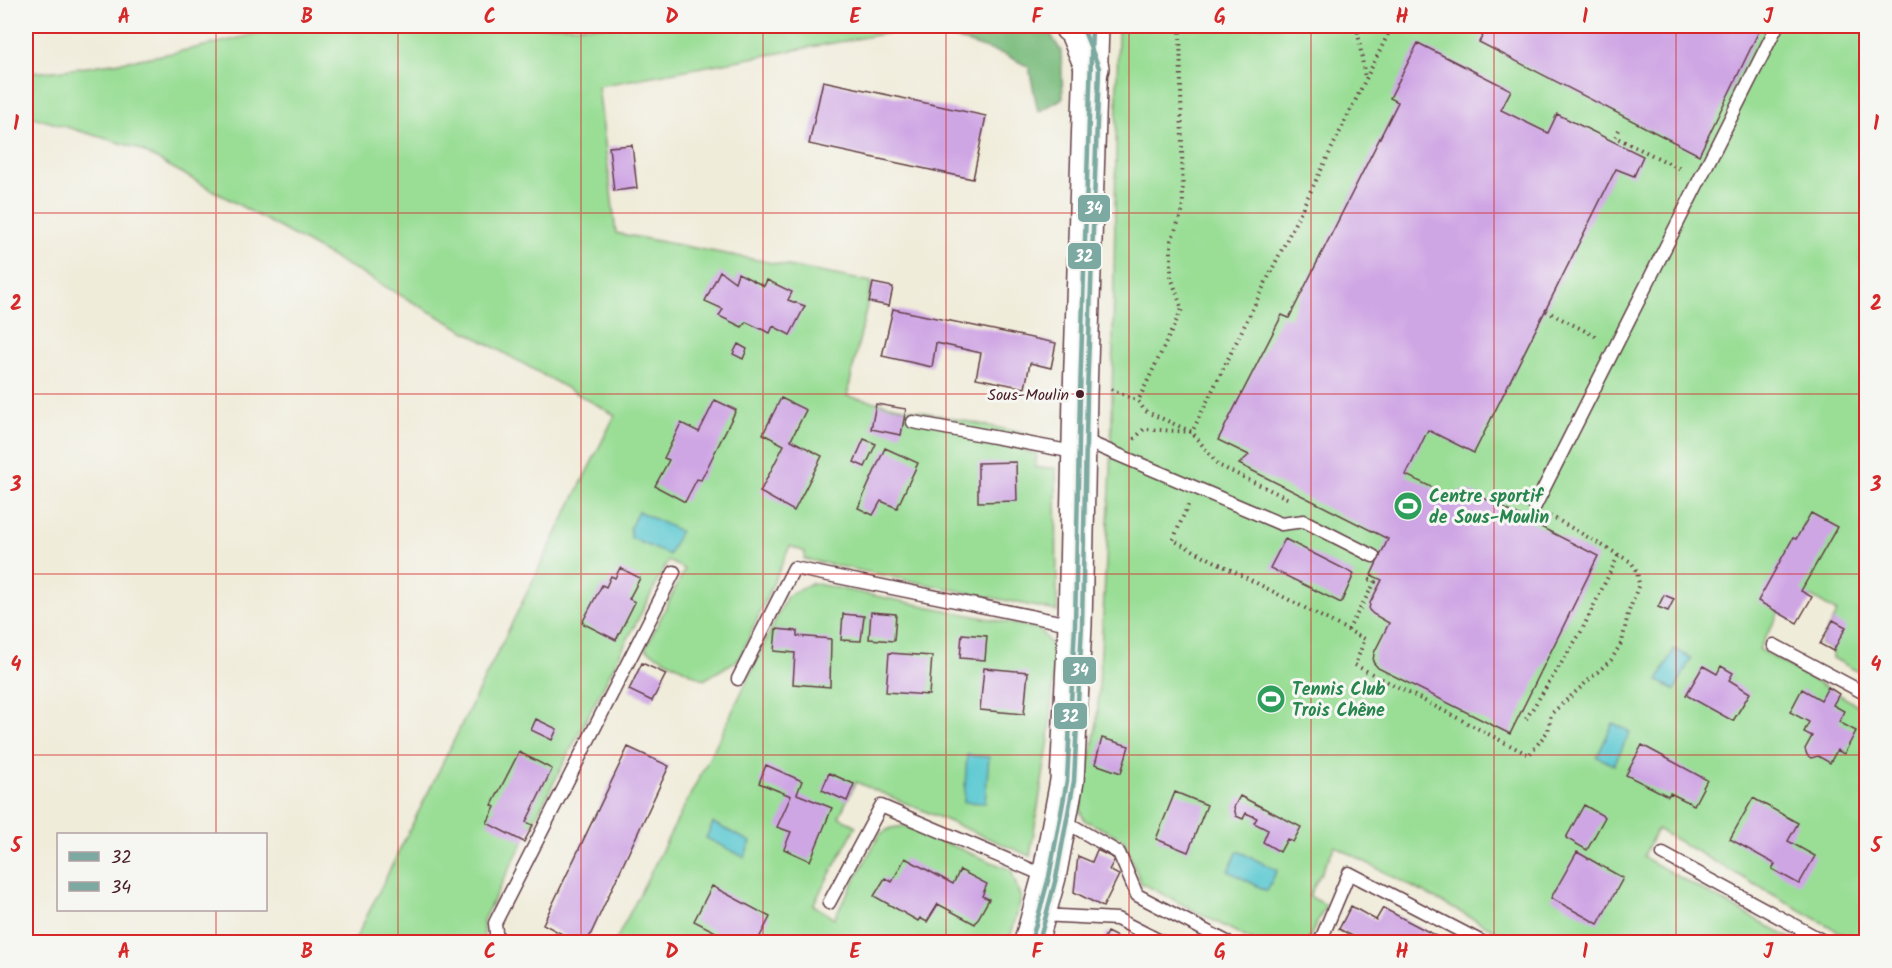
<svg xmlns="http://www.w3.org/2000/svg" width="1892" height="968" font-family="Kalam,sans-serif">
  <rect width="100%" height="100%" fill="#f6f6f2"/>
  <filter id="ink" filterUnits="userSpaceOnUse"><feTurbulence type="fractalNoise" baseFrequency=".0167" numOctaves="2"/><feDisplacementMap in="SourceGraphic" scale="12" xChannelSelector="R" yChannelSelector="G"/><feConvolveMatrix kernelMatrix="1 2 1 2 8 2 1 2 1" color-interpolation-filters="sRGB"/></filter>
  <filter id="wash" filterUnits="userSpaceOnUse"><feTurbulence type="fractalNoise" baseFrequency=".008" numOctaves="4" result="noise"/><feDisplacementMap in="SourceGraphic" scale="24" xChannelSelector="R" yChannelSelector="G"/><feGaussianBlur stdDeviation="1.35" result="paint"/><feColorMatrix in="noise" values="0 0 0 0 0 0 0 0 0 0 0 0 0 0 0 0 0 1.4 0 .05"/><feComposite in="paint" operator="in"/></filter>
  <g filter="url(#wash)">
    <rect width="100%" height="100%" fill="#f0ecda"/>
    <!-- green -->
    <path fill="#9ade96" stroke="#727e60" stroke-width="1.5" d="M287,26H885L888,33L598,86L616,233L872,282L847,396L1027,434L1024,451L1037,454L1035,468H1056L1057,611L804,559L805,552L790,546L739,659L704,680L645,649L685,569L668,561L483,920L484,942H354L615,415L137,148L26,115V72C49,73 75,69 99,65C163,57 225,42 287,26Z
      M1118,26H1866V676L1833,658V651L1820,644L1837,612L1812,597L1779,613L1759,649L1866,710V942H1857L1657,829L1643,857L1797,942H1517L1335,846L1309,896L1326,905L1307,942H1255L1141,883L1123,839L1084,820L1080,811L1097,723L1111,470Z
      M812,583L1039,629L1055,650L1049,739L1030,856L856,782L839,817L856,826L813,905L834,918L880,834L891,828L905,826L1011,870L1021,899L1009,942H615L725,727L787,596Z"/>
    <!-- forest -->
    <path fill="#7bbd7f" stroke="#626e55" stroke-width="1.5" d="M885,26H1042L1046,27L1061,51L1063,98L1038,112L1029,67L1006,55L920,27L888,33Z"/>
    <!-- water -->
    <path fill="#5cc9d2" stroke="#53747e" stroke-width="1.5" d="M638,511L680,531L669,555L631,538L630,528Z
      M1674,649L1691,658L1675,690L1658,681Z
      M1613,723L1630,732L1614,765L1597,757Z
      M967,755L989,757L985,803L964,802Z
      M713,823L751,842L744,857L706,838Z
      M1238,851L1277,870L1267,891L1228,871Z"/>
    <g id="blocks">
      <!-- building -->
      <path fill="#cfa6e4" d="M1473,26H1752L1760,29L1699,155L1479,42L1485,32Z
        M1418,43L1511,90L1501,110L1548,133L1557,114L1643,156L1634,176L1616,169L1474,453L1428,430L1406,475L1452,497L1460,491L1472,492L1598,556L1510,734L1378,668L1373,662L1374,653L1389,623L1373,614L1369,610L1370,603L1382,580L1371,575L1388,539L1239,464L1249,455L1218,440L1282,315L1289,318L1398,102L1390,98Z
        M823,81L986,116L973,179L809,144Z
        M632,145L637,188L614,191L609,147Z
        M720,271L735,282L738,273L764,286L767,280L792,292L788,300L805,306L790,335L773,326L770,333L746,322L742,327L719,316L723,309L705,301Z
        M873,283L893,287L889,306L869,302Z
        M893,309L1056,343L1051,368L1030,363L1025,388L976,378L981,353L936,343L932,367L882,356Z
        M738,344L747,349L743,359L733,354Z
        M781,398L806,410L791,440L822,456L794,511L760,492L784,445L763,434Z
        M715,400L736,410L701,480L697,479L685,502L655,486L669,460L664,458L681,423L699,432Z
        M876,404L906,409L901,435L871,429Z
        M864,439L876,444L865,467L854,462Z
        M885,448L918,463L897,508L881,501L873,515L858,508Z
        M1016,462L1017,501L978,502V463Z
        M1811,513L1837,527L1801,591L1812,597L1797,623L1758,601L1793,538L1796,539Z
        M1285,539L1354,574L1341,603L1270,568Z
        M620,568L640,578L629,599L635,602L616,640L582,623L602,585L606,587L611,576L615,578Z
        M1664,595L1674,599L1668,611L1658,607Z
        M871,612L896,614L894,641L869,639Z
        M843,614L864,616L861,641L841,640Z
        M1833,620L1846,627L1833,651L1820,644Z
        M776,629L797,631V636L831,639L830,687L793,684L795,653L774,651Z
        M962,634L987,636L985,660L960,658Z
        M889,653L932,656L929,695L886,692Z
        M642,663L666,674L652,701L629,690Z
        M1703,666L1717,674L1721,666L1733,673L1729,680L1750,693L1733,721L1686,695Z
        M984,668L1028,672L1024,714L980,710Z
        M1828,687L1839,694L1833,705L1844,711L1839,722L1856,731L1844,754L1837,750L1830,763L1818,756L1811,758L1807,755L1805,749L1812,736L1804,732L1809,722L1790,712L1802,689L1821,700Z
        M536,719L557,729L552,740L531,730Z
        M1102,738L1129,746L1121,773L1095,764Z
        M1642,745L1707,780L1694,805L1670,793L1668,796L1626,775Z
        M628,747L669,766L587,942H577L543,924Z
        M519,752L552,769L526,822L533,825L524,842L487,823L495,807L492,805Z
        M766,765L802,781L797,794L832,808L810,861L784,849L791,832L777,827L791,796L759,783Z
        M829,773L854,784L847,801L822,790Z
        M1175,792L1207,805L1188,852L1156,839Z
        M1240,796L1301,827L1293,842L1287,839L1280,852L1263,842L1268,830L1254,823L1257,818L1246,813L1243,819L1236,816L1234,807Z
        M1753,798L1798,823L1788,841L1815,856L1799,884L1772,869L1775,864L1730,839Z
        M1584,805L1605,817L1587,850L1566,838Z
        M1097,850L1115,859L1109,870L1119,875L1103,907L1074,892L1078,856L1092,862Z
        M1577,852L1623,878L1598,924L1551,898Z
        M905,858L953,884L960,870L987,884L982,896L989,899L975,924L938,904L927,922L920,918L918,921L874,896L885,878L892,882Z
        M712,886L770,917L757,942H735L694,921Z
        M1351,906L1376,920L1383,908L1448,942H1364L1339,929Z
        M1107,932L1127,942H1102Z"/>
    </g>
  </g>
  <g filter="url(#ink)">
    <use href="#blocks" fill-opacity="0" stroke="#633e45" stroke-width="1.5"/>
    <g fill="none" stroke-linecap="round" stroke-linejoin="round">
      <!-- lane casing -->
      <g stroke="#633e45" stroke-width="15">
        <path id="lane" d="M913,422L1079,453
          M1081,439L1281,524L1304,521L1373,556
          M1535,506L1777,26
          M1774,645L1866,694
          M738,679L794,568L1074,625
          M1061,819L1119,853L1137,895L1227,942
          M1663,854L1825,942
          M829,903L881,806L1048,877
          M1041,915L1117,919L1162,942
          M497,942L495,923L674,572
          M1320,942L1349,873L1482,942"/>
      </g>
      <!-- secondary casing -->
      <g stroke="#633e45" stroke-width="36">
        <path id="secondary" d="M1031,942L1049,877L1067,781L1075,625L1080,394L1092,26"/>
      </g>
      <!-- primary casing -->
      <g stroke="#633e45" stroke-width="36">
        <path id="primary" d="M1071,26L1076,30L1092,68"/>
      </g>
      <!-- path -->
      <path stroke="#633e45" stroke-width="4" stroke-dasharray="1.5 4.5" stroke-linecap="butt" d="M1180,26L1183,210L1171,241V277L1182,309L1138,401L1145,411L1192,432L1218,465L1291,500
        M1357,26L1365,78
        M1619,130L1615,137L1683,170
        M1546,311L1599,338
        M1111,389L1138,401
        M1134,439L1144,429L1192,432L1392,26
        M1188,505L1173,540L1365,639L1355,665L1529,755L1548,731L1551,714L1611,660L1622,642L1628,614L1639,584L1637,571L1631,562L1551,516
        M1348,630L1375,582L1366,578
        M1526,719L1581,632L1619,554"/>
      <!-- lane -->
      <use href="#lane" stroke="#fff" stroke-width="12"/>
      <!-- secondary -->
      <use href="#secondary" stroke="#fff" stroke-width="33"/>
      <!-- primary -->
      <use href="#primary" stroke="#fff" stroke-width="33"/>
      <!-- bus-1 casing -->
      <g stroke="#f6f6f2" stroke-width="9">
        <path id="bus-1" d="M1031,942L1049,877L1067,781L1075,625L1080,394L1092,26"/>
      </g>
      <!-- bus-2 casing -->
      <g stroke="#f6f6f2" stroke-width="9">
        <path id="bus-2" d="M1039,942L1056,878L1074,781L1082,625L1087,394L1099,68L1082,26"/>
      </g>
      <!-- bus-1 -->
      <use href="#bus-1" stroke="#7ca9a1" stroke-width="4.5"/>
      <!-- bus-2 -->
      <use href="#bus-2" stroke="#7ca9a1" stroke-width="4.5"/>
    </g>
  </g>
  <!-- grid -->
  <path fill="none" stroke="#d62828" stroke-width="1.5" stroke-opacity="0.55" d="M216,26V834M398,26V942M581,26V942M763,26V942M946,26V942M1129,26V942M1311,26V942M1494,26V942M1676,26V942M26,213H1866M26,394H1866M26,574H1866M26,755H1866M216,910V942"/>
  <!-- icons -->
  <defs>
    <g id="stadium-disc" transform="scale(1.5)"><circle r="9.5" fill="#2e9e5b" stroke="#f6f6f2"/><path d="M0-5a6.5 5 0 1 0 0 10a6.5 5 0 1 0 0-10ZM-3.5-1.8h7v3.6h-7Z" fill="#fff"/></g>
  </defs>
  <g fill-rule="evenodd">
    <use href="#stadium-disc" x="1408" y="506"/>
    <use href="#stadium-disc" x="1271" y="699"/>
  </g>
  <!-- markers -->
  <circle fill="#4a1f2b" stroke="#f6f6f2" stroke-width="2" cx="1080" cy="394" r="5"/>
  <g text-anchor="middle" stroke-width="6" stroke-linejoin="round" paint-order="stroke">
    <!-- bus labels -->
    <g font-size="16" fill="#4a1f2b" stroke="#f6f6f2" text-anchor="end">
      <text x="1069" y="400">Sous-Moulin</text>
    </g>
    <!-- leisure labels -->
    <g font-size="18" font-weight="bold" fill="#27864d" stroke="#f6f6f2" text-anchor="start">
      <text x="1429" y="502">Centre sportif<tspan x="1429" dy="21">de Sous-Moulin</tspan></text>
      <text x="1292" y="695">Tennis Club<tspan x="1292" dy="21">Trois Chêne</tspan></text>
    </g>
  </g>
  <g stroke="#f6f6f2" stroke-width="2">
    <rect x="1077" y="194" width="34" height="29" rx="6" fill="#7ca9a1"/>
    <rect x="1067" y="242" width="35" height="28" rx="6" fill="#7ca9a1"/>
    <rect x="1062" y="656" width="35" height="29" rx="6" fill="#7ca9a1"/>
    <rect x="1053" y="702" width="35" height="28" rx="6" fill="#7ca9a1"/>
  </g>
  <g font-size="16" text-anchor="middle" font-weight="bold" fill="#fff">
    <text x="1094" y="214">34</text>
    <text x="1084" y="262">32</text>
    <text x="1080" y="676">34</text>
    <text x="1070" y="722">32</text>
  </g>
  <!-- margin -->
  <rect width="1892" height="968" fill="none" stroke="#f6f6f2" stroke-width="66"/>
  <!-- legend -->
  <rect x="57" y="833" width="210" height="78" fill="#f6f6f2" stroke="#b1a0a2" stroke-width="1.5"/>
  <rect x="69" y="852" width="30" height="9" fill="#7ca9a1" stroke="#b1a0a2" stroke-width="1.5"/>
  <text x="111" y="863" font-size="18" fill="#4a1f2b">32</text>
  <rect x="69" y="882" width="30" height="9" fill="#7ca9a1" stroke="#b1a0a2" stroke-width="1.5"/>
  <text x="111" y="893" font-size="18" fill="#4a1f2b">34</text>
  <rect x="33" y="33" width="1826" height="902" fill="none" stroke="#d62828" stroke-width="2"/>
  <g font-size="20" text-anchor="middle" font-weight="bold" fill="#d62828">
    <text x="124" y="23">A</text>
    <text x="307" y="23">B</text>
    <text x="490" y="23">C</text>
    <text x="672" y="23">D</text>
    <text x="855" y="23">E</text>
    <text x="1037" y="23">F</text>
    <text x="1220" y="23">G</text>
    <text x="1402" y="23">H</text>
    <text x="1585" y="23">I</text>
    <text x="1768" y="23">J</text>
    <text x="16" y="130">1</text>
    <text x="1876" y="130">1</text>
    <text x="16" y="310">2</text>
    <text x="1876" y="310">2</text>
    <text x="16" y="491">3</text>
    <text x="1876" y="491">3</text>
    <text x="16" y="671">4</text>
    <text x="1876" y="671">4</text>
    <text x="16" y="852">5</text>
    <text x="1876" y="852">5</text>
    <text x="124" y="958">A</text>
    <text x="307" y="958">B</text>
    <text x="490" y="958">C</text>
    <text x="672" y="958">D</text>
    <text x="855" y="958">E</text>
    <text x="1037" y="958">F</text>
    <text x="1220" y="958">G</text>
    <text x="1402" y="958">H</text>
    <text x="1585" y="958">I</text>
    <text x="1768" y="958">J</text>
  </g>
</svg>
